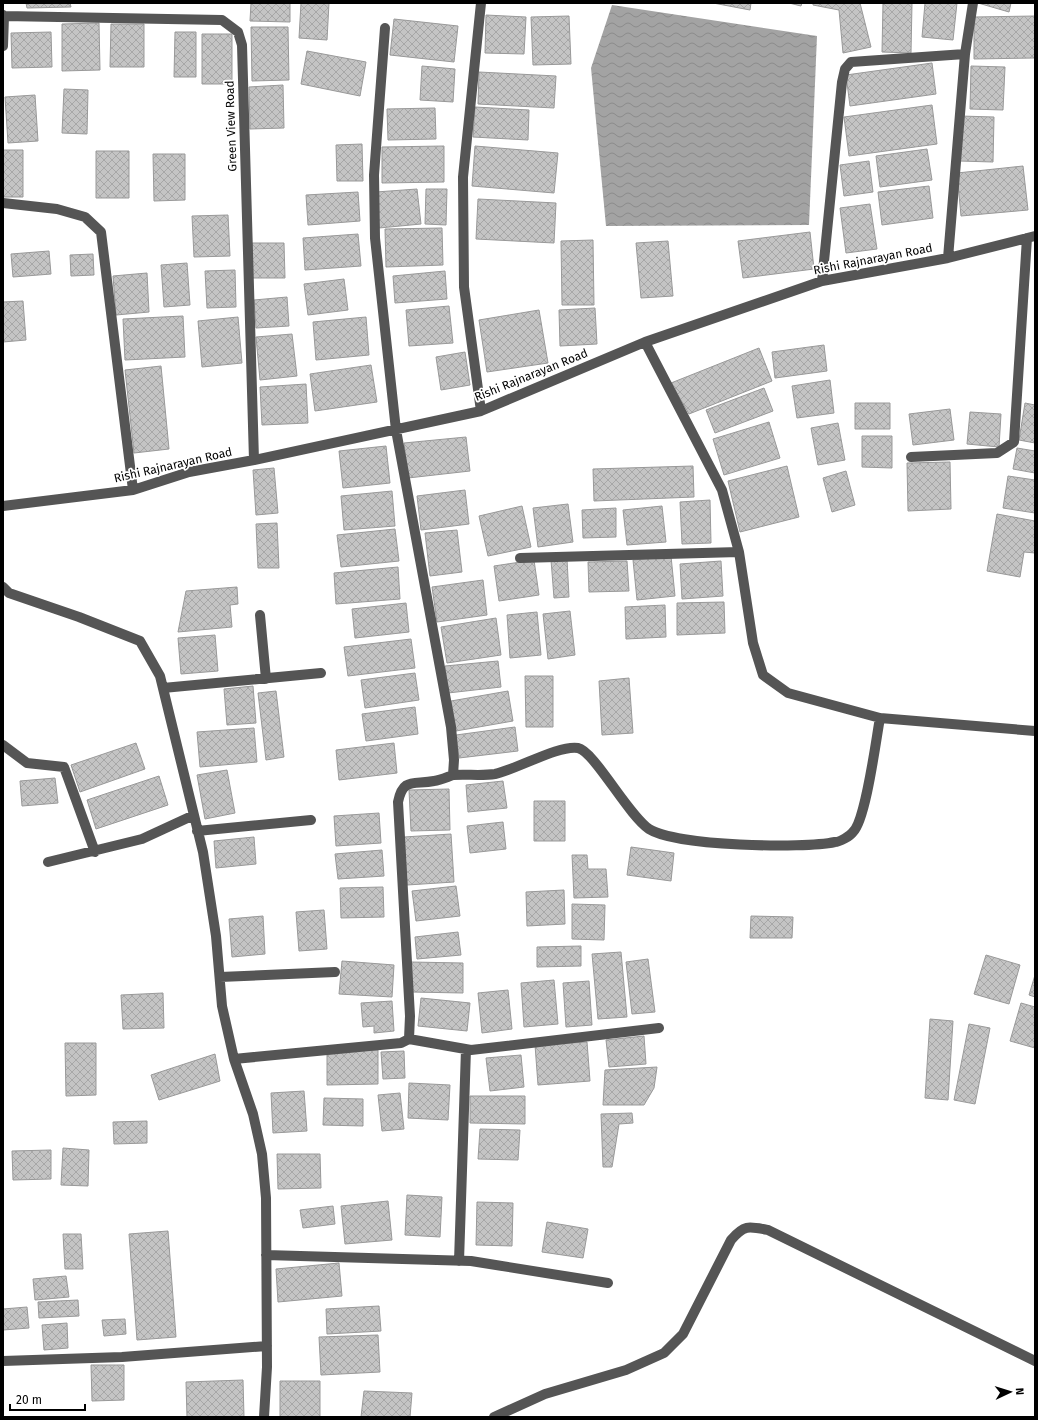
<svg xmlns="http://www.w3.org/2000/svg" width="1038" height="1420" font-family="'Fira Sans',sans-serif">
  <defs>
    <pattern id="water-waves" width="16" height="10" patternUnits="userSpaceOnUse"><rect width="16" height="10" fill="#a3a3a3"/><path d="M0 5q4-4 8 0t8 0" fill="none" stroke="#8b8b8b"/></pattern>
    <pattern id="building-cross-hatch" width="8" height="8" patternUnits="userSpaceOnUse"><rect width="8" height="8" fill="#c4c4c4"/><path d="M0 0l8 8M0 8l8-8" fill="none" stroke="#a7a7a7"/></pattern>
  </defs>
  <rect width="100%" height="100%" fill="#fff"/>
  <!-- water -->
  <path fill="url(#water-waves)" d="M612,5L817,36L809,225L606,226L591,68Z"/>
  <!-- building -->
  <path fill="url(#building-cross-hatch)" stroke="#999" d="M26,3H70L71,7L27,8Z
    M251,3H290V22L250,21Z
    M301,3H329L327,40L299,38Z
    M713,3H751L750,10Z
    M789,3H802L801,6Z
    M813,3H860L871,47L843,53L839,10L813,5Z
    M883,3H912L911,53L882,52Z
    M925,3H957L953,40L922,37Z
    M978,3H1011L1009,12Z
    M486,15L526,17L524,54L485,53Z
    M569,16L571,64L533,65L531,17Z
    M1035,16V58L974,59V17Z
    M394,19L458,26L454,62L390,55Z
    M99,23L100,70L62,71V24Z
    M111,24H144V67H110Z
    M251,27H288L289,80L252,81Z
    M51,32L52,67L12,68L11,33Z
    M175,32H196V77H174Z
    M202,34H232V84H202Z
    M307,51L366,62L360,96L301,84Z
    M932,63L936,94L850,106L846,75Z
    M422,66L455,69L453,102L420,100Z
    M971,66L1005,67L1003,110L970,109Z
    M479,72L556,76L554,108L478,104Z
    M283,85L284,128L250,129L249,87Z
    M64,89L88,90L87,134L62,133Z
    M35,95L38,141L8,143L5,97Z
    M932,105L937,144L849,156L844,117Z
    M475,107L529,110L528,140L473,137Z
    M435,108L436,139L388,140L387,109Z
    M960,116L994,117L993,162L959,161Z
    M362,144L363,181H337L336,145Z
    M444,146V182L382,183V147Z
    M475,146L558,153L554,193L472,186Z
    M927,149L932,180L880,187L876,156Z
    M3,150H23V197H3Z
    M96,151H129V198H96Z
    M153,154H185V200L154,201Z
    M869,161L873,192L844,196L840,165Z
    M1023,166L1028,210L961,216L957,173Z
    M929,186L933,218L882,225L878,192Z
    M417,189L421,224L379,228L376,192Z
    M426,189H447L446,225L425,224Z
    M358,192L360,221L308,225L306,195Z
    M478,199L556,203L554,243L476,239Z
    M870,204L877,249L846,253L840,208Z
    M228,215L230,256L194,257L192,216Z
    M442,228L443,265L386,267L385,229Z
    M810,232L814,269L743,278L738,241Z
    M358,234L361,266L305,270L303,238Z
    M593,240L594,305H562L561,241Z
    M668,241L673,296L641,298L636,243Z
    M252,243H284L285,278H252Z
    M49,251L51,274L13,277L11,254Z
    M93,254L94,275L71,276L70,255Z
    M187,263L190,305L164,307L161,265Z
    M235,270L236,307L207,308L205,271Z
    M445,271L447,299L395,303L393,276Z
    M147,273L149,312L116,315L113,276Z
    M344,279L348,310L308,315L304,284Z
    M287,297L289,326L256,328L254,300Z
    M23,301L26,340L3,342V302Z
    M449,306L453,343L409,346L406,310Z
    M595,308L597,344L560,346L559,310Z
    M539,310L548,363L487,372L479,320Z
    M183,316L185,357L125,360L123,319Z
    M238,317L242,363L202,367L198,321Z
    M366,317L369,355L316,360L313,322Z
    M292,334L297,376L260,380L256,337Z
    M824,345L827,371L775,378L772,352Z
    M759,348L772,381L689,414L671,383Z
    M465,352L470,385L441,390L436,357Z
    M371,365L377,402L315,411L310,374Z
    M161,366L169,449L134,453L125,370Z
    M830,380L834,413L797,418L792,386Z
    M306,384L308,423L262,425L260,387Z
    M764,388L773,411L715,433L706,410Z
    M855,403H890V429H855Z
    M1025,403L1035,405V443L1019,440Z
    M950,409L954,440L913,445L909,414Z
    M970,412L1001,414L999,447L967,444Z
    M769,422L780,458L724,475L713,439Z
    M838,423L845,460L818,465L811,428Z
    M862,436H892V468L862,467Z
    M466,437L470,471L408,478L404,443Z
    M386,446L390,483L343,488L339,451Z
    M1017,448L1035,451V473L1013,469Z
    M950,462L951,509L908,511L907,463Z
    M693,466L694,497L594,501L593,469Z
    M787,466L799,517L740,532L728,481Z
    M274,468L278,513L256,515L253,470Z
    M846,471L855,505L832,512L823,478Z
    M1008,476L1035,480V513L1003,508Z
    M465,490L469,524L421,530L417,496Z
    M392,491L395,526L344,530L341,496Z
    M710,500L711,543L682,544L680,502Z
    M568,504L573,542L538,547L533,508Z
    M522,506L531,547L488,556L479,516Z
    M662,506L666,542L627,545L623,510Z
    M616,508V537L583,538L582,510Z
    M997,514L1035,521V553L1024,552L1020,577L987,571Z
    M277,523L279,568H258L256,524Z
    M395,529L399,561L341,567L337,535Z
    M457,530L462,572L430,576L425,533Z
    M671,556L675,596L637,600L633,560Z
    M567,559L569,597L554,598L551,560Z
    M534,560L539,595L499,601L494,566Z
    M627,561L629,591L589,592L588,562Z
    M721,561L723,596L682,599L680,564Z
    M398,567L400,599L336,604L334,573Z
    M483,580L487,615L437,622L432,587Z
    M237,587L238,604L230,605L232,627L178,632L186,591Z
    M724,602L725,633L677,635V603Z
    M406,603L409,632L355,638L352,609Z
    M665,605L666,637L626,639L625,607Z
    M570,611L575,655L548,659L543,614Z
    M537,612L541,655L510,658L507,615Z
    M496,618L501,655L447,663L441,627Z
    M215,635L218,671L181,674L178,638Z
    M411,639L415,668L348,676L344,647Z
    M498,661L501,687L448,693L445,666Z
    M415,673L419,700L365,708L361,680Z
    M525,676H553V727H526Z
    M629,678L633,733L602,735L599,681Z
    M253,686L256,723L227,725L224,689Z
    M276,691L284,757L266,760L258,693Z
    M508,691L513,721L456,731L451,701Z
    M415,707L418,734L366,741L362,714Z
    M515,727L518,751L459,758L456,735Z
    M254,728L257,762L200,767L197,732Z
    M136,743L145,769L80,792L71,765Z
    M394,743L397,773L339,780L336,750Z
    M227,770L235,813L205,819L197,775Z
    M159,776L168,805L96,829L87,800Z
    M55,778L58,803L22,806L20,781Z
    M503,781L507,808L468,812L466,785Z
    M449,789L450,830L411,831L409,790Z
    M534,801H565V841H534Z
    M379,813L381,843L336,846L334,816Z
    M503,822L506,849L470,853L467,826Z
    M451,834L454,882L407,885L404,837Z
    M254,837L256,864L216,868L214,841Z
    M631,847L674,853L671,881L627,875Z
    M382,850L384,876L338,879L335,854Z
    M572,855H587L588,869H606L608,897L574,898Z
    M456,886L460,916L416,921L412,891Z
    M383,887L384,917L341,918L340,888Z
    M564,890L565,924L527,926L526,892Z
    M572,904L605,905L604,940L572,939Z
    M324,910L327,949L299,951L296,912Z
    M263,916L265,954L232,957L229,919Z
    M751,916L793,917L792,938H750Z
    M458,932L461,955L417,959L415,937Z
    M581,946V966L537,967V947Z
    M621,952L627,1017L598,1019L592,954Z
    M986,955L1020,965L1009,1004L974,994Z
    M648,959L655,1012L632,1014L626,962Z
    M342,961L394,965L392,997L339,994Z
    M411,962L463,963V993L411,992Z
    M1035,975V997L1029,995Z
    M554,980L558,1024L524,1027L521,983Z
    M589,981L592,1025L566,1027L563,983Z
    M508,990L512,1029L482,1033L478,993Z
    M163,993L164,1028L123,1029L121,995Z
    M421,998L470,1003L467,1031L418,1026Z
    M392,1001L394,1031L374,1033V1026L363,1027L361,1003Z
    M1021,1003L1035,1007V1048L1010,1041Z
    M930,1019L953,1021L948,1100L925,1098Z
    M969,1024L990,1028L975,1104L954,1100Z
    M644,1036L646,1064L609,1067L606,1040Z
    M587,1042L590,1081L538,1085L535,1045Z
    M65,1043H96V1095L66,1096Z
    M378,1050V1084L327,1085V1052Z
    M404,1051L405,1078L383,1079L381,1052Z
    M215,1054L220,1081L159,1100L151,1075Z
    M521,1055L524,1087L490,1091L486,1058Z
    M657,1067L654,1088L644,1105H603L605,1070Z
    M409,1083L450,1085L448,1120L408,1118Z
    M304,1091L307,1131L273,1133L271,1093Z
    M400,1093L404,1129L382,1131L378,1095Z
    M470,1096H525V1124L470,1123Z
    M324,1098L363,1099V1126L323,1125Z
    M632,1113L633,1123L619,1124L612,1167H603L601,1114Z
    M147,1121V1143L114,1144L113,1122Z
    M480,1129L520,1130L518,1160L478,1159Z
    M63,1148L89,1150L88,1186L61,1185Z
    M51,1150V1179L13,1180L12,1151Z
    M277,1154H320L321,1188L278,1189Z
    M407,1195L442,1197L440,1237L405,1235Z
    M388,1201L392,1240L345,1244L341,1206Z
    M477,1202L513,1203L512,1246L476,1245Z
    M333,1206L335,1224L303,1228L300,1210Z
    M547,1222L588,1229L583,1258L542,1252Z
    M168,1231L176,1337L137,1340L129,1234Z
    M63,1234H81L83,1269H65Z
    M339,1263L342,1296L278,1302L276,1269Z
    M66,1276L69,1297L35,1300L33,1279Z
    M78,1300L79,1316L39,1318L38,1302Z
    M379,1306L381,1331L327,1334L326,1309Z
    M27,1307L29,1328L3,1330V1309Z
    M125,1319L126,1334L104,1336L102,1320Z
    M67,1323L68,1348L44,1350L42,1325Z
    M378,1335L380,1372L321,1375L319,1337Z
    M91,1365H124V1400L92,1401Z
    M243,1380L244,1417H187L186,1382Z
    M280,1381H320V1417H280Z
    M364,1391L412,1393L410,1417H361Z"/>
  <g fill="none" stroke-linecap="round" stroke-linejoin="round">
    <!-- minor -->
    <path stroke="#555" stroke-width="10" d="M481,3L463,177L464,287L481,411
      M3,15L4,16L222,20L238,32L242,45L254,460
      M3,46L4,16
      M3,203L57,209L85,217L101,232L133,490
      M948,258L965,54L973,3
      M822,281L842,82L845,69L851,62L965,54
      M645,342L722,490L739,552L753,643L763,675L788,693L880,718L1035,731
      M911,457L997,453L1014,442L1027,238
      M3,506L133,490L189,472L254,460L481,411L645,342L822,281L948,258L1035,236
      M520,558L739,552
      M3,587L9,593L79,617L140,641L160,676L203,852L216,936L222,1006L234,1059L253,1114L262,1154L266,1198L267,1367L264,1417
      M260,615L266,679
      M163,688L321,673
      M3,745L27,763L64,767L95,852
      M453,775C466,774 482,776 495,774C518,769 558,745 578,748C594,751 628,815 649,829C675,846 803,849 835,842C840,842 850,836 853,832C866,820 876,739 880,718
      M197,831L311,820
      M48,862L142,839L194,815
      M220,977L335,972
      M409,1039L471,1050L659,1028
      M234,1059L401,1043L409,1039L410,1016L398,802C403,777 414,785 434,781C441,780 447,777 453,775L454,760L451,727L396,430L375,238L374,175L385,28
      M266,1255L471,1261L608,1283
      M459,1261L466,1049
      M3,1361L122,1357L267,1346
      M494,1417L545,1394L626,1370L664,1353L683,1334L731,1240C744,1225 748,1226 768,1230L1035,1361"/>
  </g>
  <g text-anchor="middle" stroke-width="3.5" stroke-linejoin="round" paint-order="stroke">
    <!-- street labels -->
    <g font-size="12" fill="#000" stroke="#fff">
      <text transform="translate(231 126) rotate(-92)" y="4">Green View Road</text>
      <text transform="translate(873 259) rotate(-11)" y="4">Rishi Rajnarayan Road</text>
      <text transform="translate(531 375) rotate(-22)" y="4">Rishi Rajnarayan Road</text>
      <text transform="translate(173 465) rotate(-13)" y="4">Rishi Rajnarayan Road</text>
    </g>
  </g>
  <!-- border -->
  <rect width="1038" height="1420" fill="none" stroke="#000000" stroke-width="8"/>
  <!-- north arrow -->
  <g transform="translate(1010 1392) rotate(86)" stroke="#ffffff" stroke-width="3" paint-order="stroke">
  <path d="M0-3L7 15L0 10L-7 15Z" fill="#000000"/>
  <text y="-6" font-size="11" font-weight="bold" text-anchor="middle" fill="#000000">N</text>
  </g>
  <!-- scale -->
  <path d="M10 1404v6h75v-6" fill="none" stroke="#000000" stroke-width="2"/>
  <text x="16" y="1404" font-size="12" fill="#000000" stroke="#ffffff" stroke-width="3" paint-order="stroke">20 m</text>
</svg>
